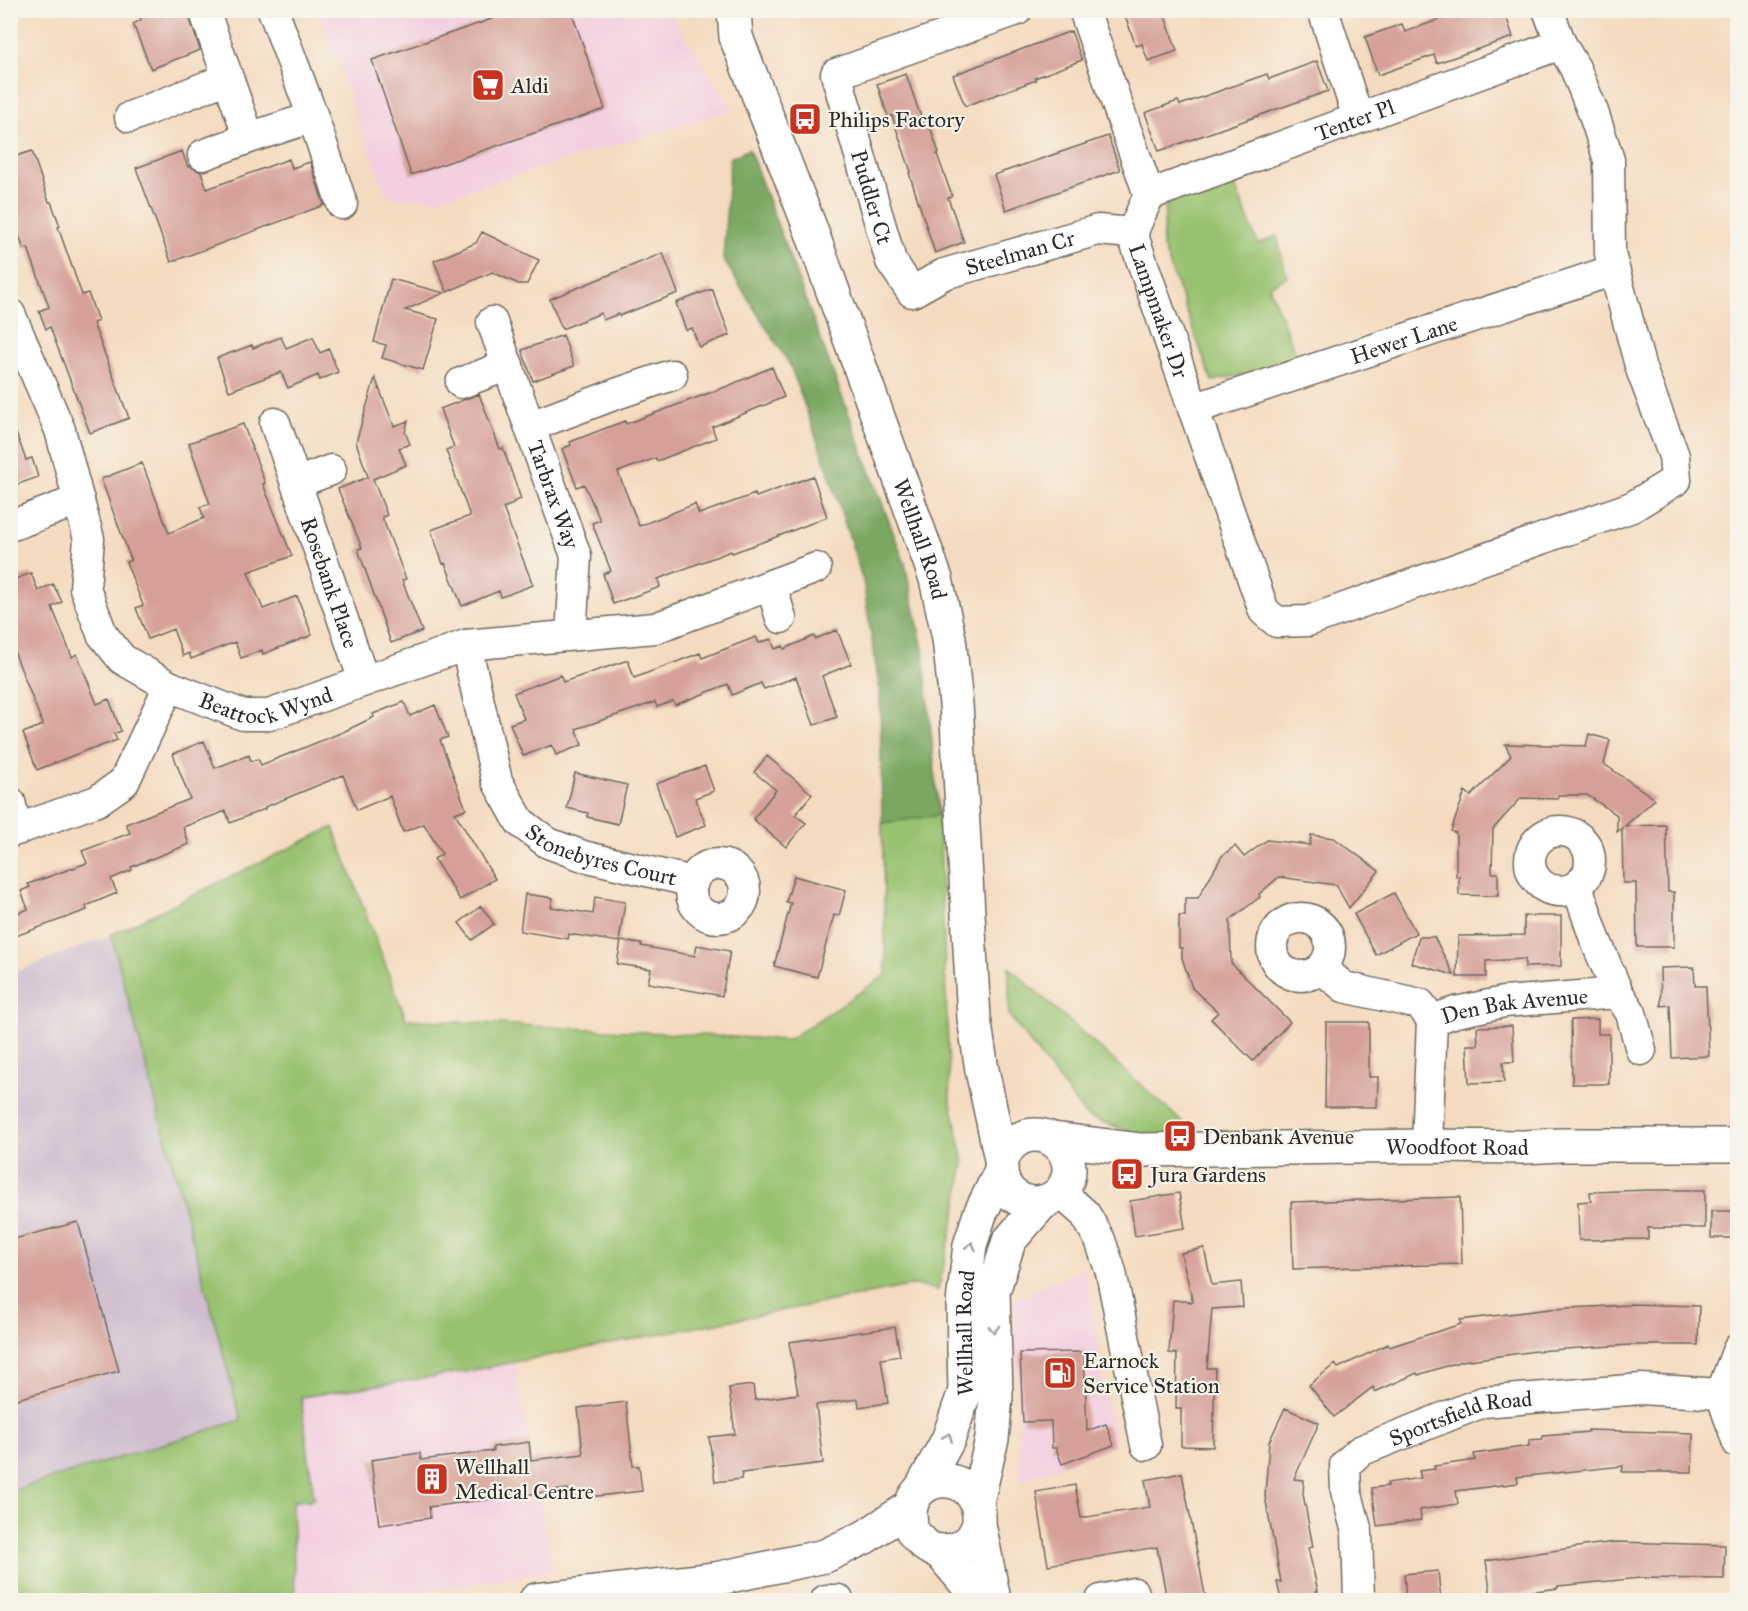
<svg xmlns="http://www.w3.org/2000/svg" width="1748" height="1611" font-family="'IM FELL Great Primer',serif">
  <rect width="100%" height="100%" fill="#f7f3e8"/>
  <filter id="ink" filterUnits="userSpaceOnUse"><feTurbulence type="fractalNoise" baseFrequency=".0167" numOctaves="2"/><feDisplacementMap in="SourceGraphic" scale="12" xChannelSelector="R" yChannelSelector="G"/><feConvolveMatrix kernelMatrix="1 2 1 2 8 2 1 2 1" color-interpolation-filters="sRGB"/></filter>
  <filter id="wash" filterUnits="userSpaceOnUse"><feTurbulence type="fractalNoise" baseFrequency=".008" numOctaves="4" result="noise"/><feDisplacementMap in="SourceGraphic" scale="24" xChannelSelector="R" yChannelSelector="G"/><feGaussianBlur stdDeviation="1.35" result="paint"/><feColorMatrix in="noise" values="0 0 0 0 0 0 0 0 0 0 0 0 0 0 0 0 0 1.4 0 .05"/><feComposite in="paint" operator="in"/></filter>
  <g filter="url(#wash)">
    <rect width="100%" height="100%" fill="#f4dbbf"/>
    <!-- built -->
    <path fill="#f3cfe0" d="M318,11H668L734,109L438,199L387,197Z
      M1085,1267L1115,1446L1021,1481L1014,1300Z
      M515,1362L552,1570L378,1600H295L292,1501L314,1498L300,1397Z"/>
    <!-- industrial -->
    <path fill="#cfbdcf" d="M111,935L241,1420L11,1491V974Z"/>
    <!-- green -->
    <path fill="#98c26f" stroke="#62764d" stroke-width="1.5" d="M1229,171L1258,244L1277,236L1287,277L1269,286L1299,363L1212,381L1162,244L1167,195Z
      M939,815L950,1099L964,1162L956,1211L938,1290L915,1285L463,1372L301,1397L314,1499L292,1502L295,1600H11V1491L241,1420L111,935L333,827L406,1019L788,1040L886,975L882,823Z
      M1009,967L1200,1138H1147L1086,1116L1009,1015Z"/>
    <!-- forest -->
    <path fill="#7aa862" stroke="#526a46" stroke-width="1.5" d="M749,149L905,564L923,649L939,815L882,823L880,694L863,581L828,470L790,365L723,259L730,158Z"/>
    <g id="blocks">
      <!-- building -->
      <path fill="#d5a099" d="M137,10H187L200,50L151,69L133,24L141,20Z
        M518,10H571L605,109L411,175L372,60Z
        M1123,10H1163L1177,51L1148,61L1142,44L1136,46Z
        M1465,10H1504L1513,37L1437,63L1434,55L1378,75L1365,37L1402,24L1405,32Z
        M1071,31L1082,60L1035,78L1036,80L965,106L953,75Z
        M1317,61L1328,91L1159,151L1145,113L1178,101L1180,105L1267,74L1269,79Z
        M906,74L922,120L927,118L939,153L937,154L952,196L948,198L964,242L935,253L909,173L911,172L892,116L888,117L877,84Z
        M1108,136L1120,170L1006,210L994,175Z
        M32,151L49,202H51L60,226L58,227L82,295L88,293L98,321L93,323L129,418L90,433L50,327L46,329L39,311L49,307L28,248L24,249L10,212V158Z
        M182,151L188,167L190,166L201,172L207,189L289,159L292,168L310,162L324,205L171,262L136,168Z
        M482,232L539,260L527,284H519L492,272L447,292L434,261L476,243Z
        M663,253L678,293L619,316L618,314L603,320L601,313L562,329L550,299Z
        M391,279L444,293L405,310L438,319L423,370L382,358L386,345L374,342Z
        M712,289L730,335L699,347L692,328L686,330L676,303Z
        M563,335L574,366L533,381L522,350Z
        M281,337L286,348L313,337L320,353L329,349L338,372L320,380L318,375L288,388L281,372L229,391L217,358L252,345L253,348Z
        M772,367L784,397L712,427L716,438L657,461L656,458L618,472L639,526L695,504L699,514L755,494L756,497L813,476L827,517L771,539L732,553L731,551L658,579L660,587L613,604L603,574L611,571L592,523L600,520L584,484L577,487L562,449L571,445L570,442L606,428L625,421L626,424L728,386Z
        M375,378L394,426L408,421L405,432L410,444L399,448L406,465L373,479L387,515L382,517L406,579L402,580L422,631L391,643L358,549L362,548L338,489L368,477L356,442Z
        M479,394L500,449L503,448L521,499L513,502V504L503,508L533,585L501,597L499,591L462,606L445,563L443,564L431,530L470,516L446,450L454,447L440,409Z
        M243,424L265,483L263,484L292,556L248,572L263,609L297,596L312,635L263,654L262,650L241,658L235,642L191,659L189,653L183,656L173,629L148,639L136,608L143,605L126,562L131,560L101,479L142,463L169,533L204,518L200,507L210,504L189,443Z
        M10,425H13L26,460L32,458L38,477L10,487Z
        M31,573L38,591L53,584L62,602L52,607L72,657L77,654L97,704L109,699L121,731L114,734L117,740L93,749L92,748L37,770L23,733L43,725L10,641V581Z
        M837,630L851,664L822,676L837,717L814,725L796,677L764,689L761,683L732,695L728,684L675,705L673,701L657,707L655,702L576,729L582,745L556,755L552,745L523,756L510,724L524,719L514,693L561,675L563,682L628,660L634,678L700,653L702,658L756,637L759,643L771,639L775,649L783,646L784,649L814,636L815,639Z
        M404,702L410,716L435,705L448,737L440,740L466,809L455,813L495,879L460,900L434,859L442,854L424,824L403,832L390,796L357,810L343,775L265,807V809L230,823L226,811L183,827L189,844L131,867L132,870L111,879L117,893L86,906L87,910L10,938V916L28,909L21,891L30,887L28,884L87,863L82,851L130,833L126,824L190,799L173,754L204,741L215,768L249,755L251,761L258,759L261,765L343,732L374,717L373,714Z
        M1589,734L1610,740L1604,764L1655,799L1625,826L1666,825L1668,892H1674V947H1637L1636,883H1623L1622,828L1617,832V815L1587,795H1558V799L1521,798L1493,829L1492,873H1498V896L1459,895V876L1456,877V833L1451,831L1465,791L1471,796L1511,756L1505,744L1586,746Z
        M767,756L812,794L795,815L806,823L786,847L753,819L776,790L754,772Z
        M705,766L714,791L695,798L706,825L675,837L656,784Z
        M575,773L627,785L618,824L587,817L588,813L567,808Z
        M1311,835L1334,838L1379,871L1349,908L1336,885L1279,877L1259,894L1260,897L1230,920L1231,963L1290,1022L1253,1061L1211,1019L1218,1012L1192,988L1182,958V948H1179V916H1185V898H1198L1222,856L1235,846L1244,857L1267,840L1310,845Z
        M794,876L846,890L839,916L834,915L817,977L774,966L791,903L786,902Z
        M1394,893L1416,933L1376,955L1354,914Z
        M525,894L553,898L551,907L593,914L595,897L625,902L619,942L569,934L568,939L520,931Z
        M481,906L494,924L472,940L459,923Z
        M1524,916H1561V966L1525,967V959L1486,961V977H1457L1458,936L1524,935Z
        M1419,937H1434L1454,975L1411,963Z
        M621,941L642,944L641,946L695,956L697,945L730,951L722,996L648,983L651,969L617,964Z
        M1694,967L1695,986H1706L1709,1056L1672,1058L1670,1005L1661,1006L1660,968Z
        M1598,1019V1034H1609V1084H1572L1571,1020Z
        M1326,1022H1369V1077H1378L1377,1107H1325Z
        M1512,1026L1514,1062H1503L1504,1082L1469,1083L1467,1045H1478L1477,1027Z
        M1650,1190H1705V1228H1648V1239L1579,1240L1578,1202L1591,1201L1590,1192Z
        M1179,1193L1185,1228L1135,1236L1130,1201Z
        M1460,1197L1462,1264L1293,1269L1291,1202Z
        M1711,1211H1734V1238H1711Z
        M78,1222L119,1371L10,1401V1240Z
        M1204,1248L1212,1285L1241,1282L1243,1307L1212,1309L1207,1368H1215L1213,1447L1181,1446V1409H1176L1177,1354L1169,1353L1173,1300L1193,1302L1181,1253Z
        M1630,1304L1699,1306L1698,1345H1631L1580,1348L1536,1351L1462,1361L1418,1375L1417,1373L1375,1392L1373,1387L1334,1417L1309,1385L1335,1364L1338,1368L1388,1344L1389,1347L1461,1324L1460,1320L1550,1309L1630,1305Z
        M895,1327L900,1356L881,1359L888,1403L859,1407L858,1399L816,1405L823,1463L742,1473L741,1479L715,1482L709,1437L735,1434L729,1388L753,1385L755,1400L798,1394L789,1342Z
        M1084,1352L1087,1431L1106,1424L1114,1445L1062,1464L1056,1448H1052L1051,1421L1023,1422L1020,1353Z
        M626,1402L633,1466H639L642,1491L570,1499L568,1489L429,1507L430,1518L379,1525L371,1460L420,1453L421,1460L493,1451V1447L529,1442L531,1460L583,1454L578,1408Z
        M1285,1408L1319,1423L1294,1479L1304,1480L1303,1494L1313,1547L1308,1548L1318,1591H1316L1318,1600H1281L1277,1582H1281L1265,1496L1269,1442Z
        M1588,1430L1693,1433L1692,1472H1622L1623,1466L1517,1477L1518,1483L1456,1491L1458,1504L1420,1510L1421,1520L1377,1526L1372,1488L1388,1486L1387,1483L1421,1478L1419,1471L1435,1469L1434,1466L1475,1460L1474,1454L1529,1446V1440L1543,1439V1436L1588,1432Z
        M1182,1473L1206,1600H1167L1157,1547L1048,1565L1036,1492L1075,1485L1081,1518L1150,1507L1145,1480Z
        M1616,1542L1725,1545L1724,1579L1640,1578L1558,1586V1588L1491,1597L1486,1561L1591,1545Z
        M1438,1571L1441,1600H1406L1404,1574Z"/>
    </g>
  </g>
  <g filter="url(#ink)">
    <use href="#blocks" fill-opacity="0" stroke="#71695f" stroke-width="1.5"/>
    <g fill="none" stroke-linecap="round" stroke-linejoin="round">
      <!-- minor casing -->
      <g stroke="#71695f" stroke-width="33">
        <g id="minor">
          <path id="s1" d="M1017,10L836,74L891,261L912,292L944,274L1098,230L1132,233"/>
          <path id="s2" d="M1084,10L1149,195L1132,233L1264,611L1277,622L1308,621L1632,507L1676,480L1674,456L1641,369L1610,254L1609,160L1593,112L1575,68L1561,44L1548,10"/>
          <path d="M1323,10L1358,118"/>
          <path d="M228,78L249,138L313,117L273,10"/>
          <path d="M130,117L228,78L204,10"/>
          <path d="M313,117L342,204"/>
          <path d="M203,155L249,138"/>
          <path id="s3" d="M1149,195L1561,44"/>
          <path id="s4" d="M10,314L60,430L89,539L85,588L102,634L122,659L169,686L243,715H269L466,645L655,628L771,585"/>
          <path id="s5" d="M492,322L576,556L571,635"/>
          <path d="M461,383L508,365"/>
          <path id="s6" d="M1193,409L1614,270"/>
          <path d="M275,423L296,483L331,470"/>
          <path d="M531,426L616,394L672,375"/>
          <path id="s7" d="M296,483L364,681"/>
          <path d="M10,526L79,500"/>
          <path d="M781,618L771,585L816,568"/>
          <path id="s8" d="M466,645L497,781L520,822L548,843L583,856L693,882"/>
          <path d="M10,802L17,830"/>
          <circle cx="1560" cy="861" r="30"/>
          <path d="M10,832L97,801L124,782L169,686"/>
          <circle cx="718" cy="891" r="27"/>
          <circle cx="1301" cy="947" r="29"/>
          <path id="s9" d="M1321,968L1344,987L1420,1004L1432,1020L1456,1012L1504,1002L1618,993L1595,939L1577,886"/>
          <path d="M1618,993L1631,1013L1641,1050"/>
          <path d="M1427,1146L1432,1020"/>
          <path d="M1060,1192L1085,1214L1100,1240L1111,1272L1146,1445"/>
          <path d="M1738,1349L1721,1394L1738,1443"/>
          <path d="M826,1600H838"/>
          <path d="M1101,1600L1134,1593"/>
          <path id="s10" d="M1359,1600L1357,1532L1346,1491L1345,1465L1360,1451L1483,1402L1641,1389L1721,1394"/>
        </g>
      </g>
      <!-- tertiary casing -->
      <g stroke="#71695f" stroke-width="36">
        <g id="tertiary">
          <path id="s11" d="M734,10L736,37L811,230L936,579L949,638L956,704L974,1018L982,1070L1001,1159"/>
          <circle cx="1035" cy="1169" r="34"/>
          <path id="s12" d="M1053,1139L1141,1150L1427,1146L1523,1147L1560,1145H1738"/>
          <path id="s13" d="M921,1489L948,1440L965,1391L963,1303L970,1245L980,1214L1000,1173"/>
          <path d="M977,1502L992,1439L996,1396L993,1292L1009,1241L1043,1202"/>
          <path d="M979,1524C977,1529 974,1536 970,1540C958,1553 933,1556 921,1541C918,1538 914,1534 912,1530C910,1526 911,1521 910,1517C908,1469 983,1466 979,1524L994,1600"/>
          <path d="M939,1551L980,1600"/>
          <path d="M536,1600L715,1579L825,1556L865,1537L910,1507"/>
        </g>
      </g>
      <!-- minor -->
      <use href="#minor" stroke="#fff" stroke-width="30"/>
      <!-- tertiary -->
      <use href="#tertiary" stroke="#fff" stroke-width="33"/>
    </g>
    <!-- one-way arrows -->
    <defs><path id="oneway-chevron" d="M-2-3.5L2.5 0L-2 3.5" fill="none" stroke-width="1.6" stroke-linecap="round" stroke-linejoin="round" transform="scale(1.5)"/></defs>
    <g stroke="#a0a0a0">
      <use href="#oneway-chevron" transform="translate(971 1246) rotate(-77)"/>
      <use href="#oneway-chevron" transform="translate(994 1329) rotate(88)"/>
      <use href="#oneway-chevron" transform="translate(948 1437) rotate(-67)"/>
    </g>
  </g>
  <!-- icons -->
  <defs>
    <g id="supermarket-square" transform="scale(1.725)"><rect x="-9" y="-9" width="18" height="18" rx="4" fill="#c8321e" stroke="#f7f3e8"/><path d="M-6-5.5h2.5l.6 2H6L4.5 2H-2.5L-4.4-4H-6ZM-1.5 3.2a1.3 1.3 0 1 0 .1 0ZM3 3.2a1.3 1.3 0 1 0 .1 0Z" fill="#fff"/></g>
    <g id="bus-square" transform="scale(1.725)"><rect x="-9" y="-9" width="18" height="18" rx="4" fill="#c8321e" stroke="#f7f3e8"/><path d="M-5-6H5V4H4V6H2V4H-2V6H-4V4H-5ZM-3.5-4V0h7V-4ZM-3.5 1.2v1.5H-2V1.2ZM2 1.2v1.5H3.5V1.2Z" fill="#fff"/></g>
    <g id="fuel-square" transform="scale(1.725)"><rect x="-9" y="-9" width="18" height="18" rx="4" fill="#c8321e" stroke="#f7f3e8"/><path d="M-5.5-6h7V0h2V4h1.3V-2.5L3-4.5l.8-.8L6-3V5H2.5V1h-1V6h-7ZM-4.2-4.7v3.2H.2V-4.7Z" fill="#fff"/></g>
    <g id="building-square" transform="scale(1.725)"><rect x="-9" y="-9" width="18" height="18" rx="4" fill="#c8321e" stroke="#f7f3e8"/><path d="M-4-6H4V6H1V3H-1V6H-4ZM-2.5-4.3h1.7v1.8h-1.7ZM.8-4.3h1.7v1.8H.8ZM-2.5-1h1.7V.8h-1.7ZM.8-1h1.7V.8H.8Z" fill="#fff"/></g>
  </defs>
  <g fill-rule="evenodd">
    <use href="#supermarket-square" x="488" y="85"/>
    <use href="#bus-square" x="805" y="119"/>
    <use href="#bus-square" x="1180" y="1136"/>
    <use href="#bus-square" x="1127" y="1174"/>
    <use href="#fuel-square" x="1060" y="1373"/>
    <use href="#building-square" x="432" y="1479"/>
  </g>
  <g text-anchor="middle" stroke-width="4.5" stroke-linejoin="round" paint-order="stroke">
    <!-- poi labels -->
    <g font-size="22" fill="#2b2b2b" stroke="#f7f3e8" text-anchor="start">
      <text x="511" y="93">Aldi</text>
      <text x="828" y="127">Philips Factory</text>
      <text x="1203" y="1144">Denbank Avenue</text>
      <text x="1150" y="1182">Jura Gardens</text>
      <text x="1083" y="1368">Earnock<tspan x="1083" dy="25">Service Station</tspan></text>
      <text x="455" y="1474">Wellhall<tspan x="455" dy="25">Medical Centre</tspan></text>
    </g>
    <!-- street labels -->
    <g font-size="22" fill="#2b2b2b" stroke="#f7f3e8">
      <text dy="8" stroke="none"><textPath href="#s3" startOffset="219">Tenter Pl</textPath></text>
      <text dy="8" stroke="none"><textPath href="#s1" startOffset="320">Puddler Ct</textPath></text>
      <text dy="8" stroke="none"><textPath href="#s1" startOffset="540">Steelman Cr</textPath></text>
      <text dy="8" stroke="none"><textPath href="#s2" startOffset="320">Lampmaker Dr</textPath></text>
      <text dy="8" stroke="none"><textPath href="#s6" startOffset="222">Hewer Lane</textPath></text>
      <text dy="8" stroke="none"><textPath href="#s5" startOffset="183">Tarbrax Way</textPath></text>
      <text dy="8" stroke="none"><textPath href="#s11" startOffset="562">Wellhall Road</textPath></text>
      <text dy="8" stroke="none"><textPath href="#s7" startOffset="105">Rosebank Place</textPath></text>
      <text dy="8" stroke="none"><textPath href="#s4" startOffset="526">Beattock Wynd</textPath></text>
      <text dy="8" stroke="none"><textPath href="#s8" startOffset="276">Stonebyres Court</textPath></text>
      <text dy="8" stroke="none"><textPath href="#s9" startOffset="212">Den Bak Avenue</textPath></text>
      <text dy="8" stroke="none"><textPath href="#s12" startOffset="405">Woodfoot Road</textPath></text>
      <text dy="8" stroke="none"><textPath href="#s13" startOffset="166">Wellhall Road</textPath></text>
      <text dy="8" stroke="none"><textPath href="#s10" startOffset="264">Sportsfield Road</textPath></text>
    </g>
  </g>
  <!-- margin -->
  <rect width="1748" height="1611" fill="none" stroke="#f7f3e8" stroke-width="36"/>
</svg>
